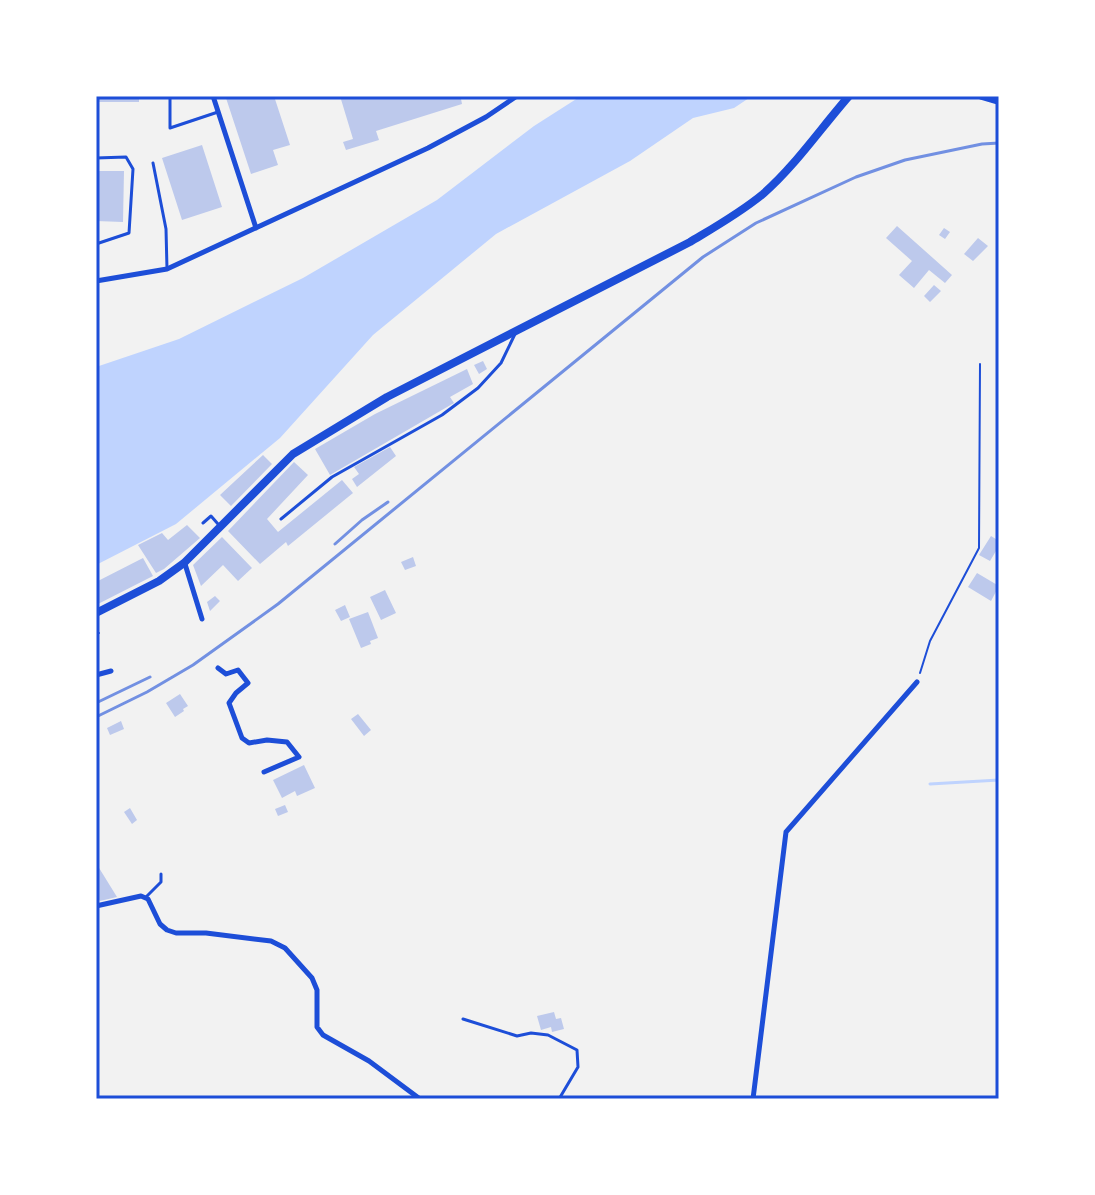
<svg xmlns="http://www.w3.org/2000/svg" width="1095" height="1195" font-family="'Noto Sans',sans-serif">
  <rect width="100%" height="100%" fill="#f2f2f2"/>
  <!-- water -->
  <path fill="#bfd3fe" d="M581,96H752L734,108L693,118L630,161L496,234L373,335L280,438L176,524L96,565V367L179,339L303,278L437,200L534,126Z"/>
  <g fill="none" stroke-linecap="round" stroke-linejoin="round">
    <!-- stream -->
    <path stroke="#bfd3fe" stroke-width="3" d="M930,784L999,780"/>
  </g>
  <!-- building -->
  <path fill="#bdc9ec" d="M96,96H139V102H96Z
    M233,96H274L290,145L273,150L278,165L251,174L226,98Z
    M340,96H468V97L461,99L462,104L376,131L379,140L346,150L343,142L353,139Z
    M202,145L222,207L182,220L162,158Z
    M96,171H124L123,222L96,221Z
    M897,226L952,275L945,283L929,270L914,288L899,275L912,261L886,238Z
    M944,228L950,232L945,239L939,235Z
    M978,238L988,246L973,261L964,254Z
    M934,285L941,291L930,302L924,296Z
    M483,361L487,369L479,374L474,365Z
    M467,369L473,384L450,397L454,403L330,475L315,449L375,414Z
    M390,447L396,456L357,487L352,479L359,474L354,467Z
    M263,455L272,464L231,506L220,495Z
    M294,462L308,475L267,519L278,532L342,480L353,493L288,546L286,542L260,564L228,531Z
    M187,525L200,538L164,569L156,573L138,545L162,533L168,540Z
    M991,536L999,541V546L990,561L979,555Z
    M222,537L252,568L238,581L223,565L201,586L193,565Z
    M413,557L416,566L405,570L401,562Z
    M143,558L153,576L96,605V582Z
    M977,573L999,586L991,601L968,587Z
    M385,590L396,613L381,620L370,597Z
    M215,596L220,601L210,611L207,602Z
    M345,605L350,617L341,621L335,610Z
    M368,612L378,638L370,641L371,644L361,648L349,619Z
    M180,694L188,706L183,709L184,711L175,717L166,703Z
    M358,714L371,730L364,736L351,719Z
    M121,721L124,729L110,735L107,728Z
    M304,765L315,788L297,796L295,791L282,798L273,780Z
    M285,805L288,812L278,816L275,809Z
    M130,808L137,820L132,824L124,812Z
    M96,863L117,897L100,901L96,896Z
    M554,1012L556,1019L561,1018L564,1029L552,1032L551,1027L541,1030L537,1016Z"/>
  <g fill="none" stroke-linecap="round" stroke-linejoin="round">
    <!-- path -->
    <path stroke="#1d4ed8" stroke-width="2" d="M96,635L99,633
      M920,673L930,641L979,548L980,364"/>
    <!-- service -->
    <path stroke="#1d4ed8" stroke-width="3" d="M170,96V128L218,112
      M96,158L126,157L133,169L129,233L96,244
      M153,163L166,229L167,269
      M281,519L332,477L442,415L478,388L501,363L515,334
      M203,523L211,516L218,524
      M145,898L161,882V874
      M463,1019L517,1036L531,1033L548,1035L577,1050L578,1067L559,1099"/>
    <!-- minor -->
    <path stroke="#1d4ed8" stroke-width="5" d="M213,96L256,228
      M96,281L167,269L428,148L486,117L517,96
      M185,564L202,619
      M218,668L226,674L238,670L248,683L236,693L229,703L242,738L249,743L267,740L287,742L299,757L264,772
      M96,675L111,671
      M96,906L141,896L148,899L160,924L167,930L176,933H206L271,941L285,948L312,978L317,990V1027L323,1035L369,1061L420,1099
      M753,1099L786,832L917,682"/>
    <!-- primary -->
    <path stroke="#1d4ed8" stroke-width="8" d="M982,96L999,101
      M96,613L159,581L184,563L293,454L387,397L690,242C715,227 740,213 763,194C795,166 821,128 849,96"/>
    <!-- rail -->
    <path stroke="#7290e2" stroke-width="3" d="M335,544L362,520L388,502
      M96,703L150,677
      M96,717L147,692L193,665L278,604L703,257L756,223L856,177L905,160L982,144L999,143"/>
  </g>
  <!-- border -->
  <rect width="1095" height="1195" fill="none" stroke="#ffffff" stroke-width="196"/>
  <rect x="98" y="98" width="899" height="999" fill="none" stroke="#1d4ed8" stroke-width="3"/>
</svg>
